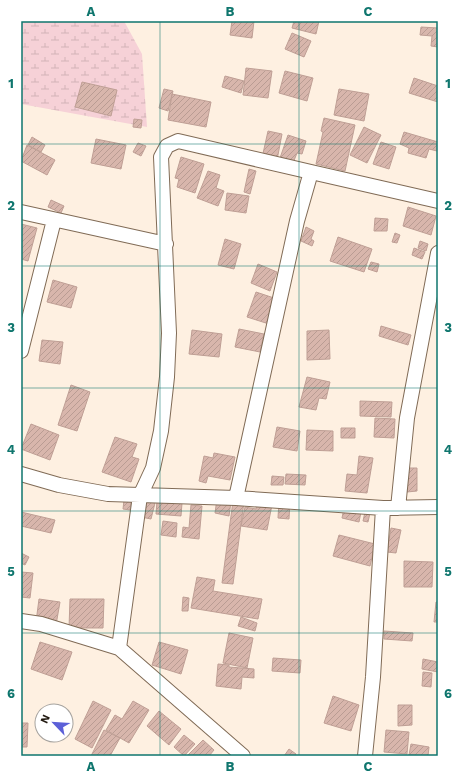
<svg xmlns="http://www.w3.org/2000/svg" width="459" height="777" font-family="'Work Sans',sans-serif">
  <defs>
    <pattern id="wetland-marsh" width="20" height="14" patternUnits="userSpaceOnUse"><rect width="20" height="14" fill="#f6d1d7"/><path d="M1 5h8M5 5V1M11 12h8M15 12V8" fill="none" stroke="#d3b3b8"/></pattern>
    <pattern id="building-hatch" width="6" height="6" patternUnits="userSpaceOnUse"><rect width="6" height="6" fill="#d8b6ac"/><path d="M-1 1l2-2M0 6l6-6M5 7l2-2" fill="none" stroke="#b99c93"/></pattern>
  </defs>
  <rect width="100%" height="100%" fill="#fef0e1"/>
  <!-- wetland -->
  <path fill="url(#wetland-marsh)" d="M21,21H124L142,54L147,127L21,104Z"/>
  <!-- building -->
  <path fill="url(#building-hatch)" stroke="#bf9f95" d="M232,21H254L252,38L230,35Z
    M294,21H319L316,34L292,28Z
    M421,27L438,28V47L431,46L432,36L420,35Z
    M292,33L311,41L304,57L285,49Z
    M246,68L272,71L268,98L243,95Z
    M285,71L313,78L307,101L279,93Z
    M225,76L244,81L241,93L222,87Z
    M414,78L438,86V102L409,93Z
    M82,82L117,90L111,116L75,107Z
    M164,89L173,91L168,111L159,108Z
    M339,89L369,94L364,121L334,115Z
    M172,94L211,102L206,127L168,120Z
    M324,118L355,125L345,171L316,164L323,132L321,131Z
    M134,119L142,120L141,128L133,127Z
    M364,127L381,135L367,163L350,155Z
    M268,131L282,134L277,160L262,158Z
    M404,132L438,142L437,151L429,149L426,158L408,153L409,148L400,144Z
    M288,135L306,141L302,154L297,153L293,163L280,158Z
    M32,137L45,145L41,152L28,145Z
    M96,139L126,145L121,169L91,163Z
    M381,142L396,147L389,169L373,164Z
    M138,143L146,146L141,156L133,152Z
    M27,145L55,160L47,175L21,161Z
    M181,157L204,164L195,193L177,187L179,179L175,178Z
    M249,169L256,171L250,194L244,192Z
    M208,171L220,175L216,188L224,191L218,206L197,198Z
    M227,193L249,196L246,213L225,210Z
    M51,200L64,206L61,213L48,207Z
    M408,207L436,216L431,235L403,226Z
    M375,218L388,219L387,231H374Z
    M21,224L37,228L28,261L21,259Z
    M306,227L314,231L311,239L314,241L312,246L301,241Z
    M395,233L400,235L397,243L392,242Z
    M338,237L372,249L364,272L330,261Z
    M225,239L241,244L234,269L218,265Z
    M420,241L428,244L426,251L418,248Z
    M414,248L425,252L422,259L412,255Z
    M371,262L379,264L377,272L368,269Z
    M258,264L277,272L270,291L251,283Z
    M53,280L77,287L71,308L47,302Z
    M256,292L277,299L269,324L247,317Z
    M381,326L411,335L408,345L379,336Z
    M239,329L264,334L260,352L235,347Z
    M192,330L222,334L219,357L189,354Z
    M329,330L330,359L307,360V331Z
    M42,340L63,342L60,364L39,361Z
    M307,377L330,382L326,399L319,398L316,410L299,407Z
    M71,385L90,392L77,431L58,425Z
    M360,401L392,402L391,417L360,416Z
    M375,418L395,419L394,438L374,437Z
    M31,424L59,435L50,460L21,449Z
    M277,427L300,431L297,451L273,447Z
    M341,428H355V438H341Z
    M307,430L333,431V451L306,450Z
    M115,437L137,444L132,457L139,459L131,482L102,472Z
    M214,453L235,457L230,480L208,476L206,483L199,481L204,456L213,458Z
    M359,456L373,458L367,493L345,491L347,474L357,475Z
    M406,468H417V491L407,492Z
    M286,474L306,475L305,485L285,484Z
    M272,476L284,477L283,485H271Z
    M217,499L231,502L229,516L215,513Z
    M124,500L131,501L130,510L123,509Z
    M145,501L155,503L151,519L141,517Z
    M157,501L182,503L181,516L156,514Z
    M233,501L244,502L233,584L222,583Z
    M279,501L290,502L289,519L278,518Z
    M257,503L272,505L267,530L241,526L245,507L256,509Z
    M191,505L202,506L199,539L182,537L183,527L189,528Z
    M344,508L361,512L359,522L342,518Z
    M21,512L55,520L51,533L21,526Z
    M365,512L370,513L368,522L363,521Z
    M163,521L177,523L176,537L161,535Z
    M391,528L401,530L396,553L387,552Z
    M339,535L375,544L370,566L333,556Z
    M21,553L29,557L25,565L21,563Z
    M404,561L433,562L432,587H404Z
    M21,572L33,573L30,598L21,597Z
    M197,577L215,580L213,591L262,599L258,619L191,608Z
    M183,597L189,598L188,611H182Z
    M39,599L60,602L56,625L36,622Z
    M70,599H104L103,628H69Z
    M436,602H438V622H434Z
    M241,617L257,623L255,631L238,626Z
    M384,631L413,633L412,641L384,639Z
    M229,633L253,638L247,668L223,663Z
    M40,642L72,652L62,680L31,669Z
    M159,642L188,650L181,674L152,665Z
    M273,658L301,660L300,673L272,671Z
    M423,659L438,662V672L422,669Z
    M218,664L229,665V667L254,669V678L242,677L241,689L216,686Z
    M423,672L432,673L431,687L422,686Z
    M333,696L359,705L351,731L324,723Z
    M93,701L111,710L92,748L75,739Z
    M133,701L149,710L129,743L106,730L115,715L122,719Z
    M398,705H412V725L398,726Z
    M159,711L181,729L169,745L147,726Z
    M21,723H28L27,747H21Z
    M104,730L120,738L110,756H91Z
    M386,730L409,732L407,754L384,752Z
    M184,735L195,744L184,756L174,747Z
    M203,740L214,750L209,756H187Z
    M411,744L429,747L428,756L409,755Z
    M289,749L296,754L295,756H284Z"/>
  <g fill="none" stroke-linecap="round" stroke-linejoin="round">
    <!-- minor casing -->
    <g stroke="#806b56" stroke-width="16">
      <path id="minor" d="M311,172L438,201
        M21,212L166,244
        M21,351L54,220
        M21,474L59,485L108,494L236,498L383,508L438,507
        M236,498L297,221L311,172L178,141L167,146L161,157L169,333L167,377L161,431L153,468L140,496L119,648L243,756
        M398,508L407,418L438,253
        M21,621L41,624L119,648
        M365,756L373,677L383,508"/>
    </g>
    <!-- minor -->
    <use href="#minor" stroke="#fff" stroke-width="14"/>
  </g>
  <!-- grid -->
  <path fill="none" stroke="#0f766e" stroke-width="1" stroke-opacity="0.55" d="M160,21V756M299,21V756M21,144H438M21,266H438M21,388H438M21,511H438M21,633H438"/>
  <!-- border -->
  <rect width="459" height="777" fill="none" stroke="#ffffff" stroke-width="44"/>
  <!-- north arrow -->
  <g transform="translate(54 723) rotate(295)"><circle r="19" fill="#ffffff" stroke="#a6a39f"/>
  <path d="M0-3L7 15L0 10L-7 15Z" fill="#5c60d8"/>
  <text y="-6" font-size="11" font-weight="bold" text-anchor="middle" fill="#211910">N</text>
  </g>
  <rect x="22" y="22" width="415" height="733" fill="none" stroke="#0f766e" stroke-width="1.5"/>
  <g font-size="13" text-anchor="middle" font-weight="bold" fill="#0f766e">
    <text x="91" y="16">A</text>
    <text x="230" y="16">B</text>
    <text x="368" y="16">C</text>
    <text x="11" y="88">1</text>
    <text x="448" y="88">1</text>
    <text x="11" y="210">2</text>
    <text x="448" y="210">2</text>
    <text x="11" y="332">3</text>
    <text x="448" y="332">3</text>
    <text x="11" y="454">4</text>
    <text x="448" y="454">4</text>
    <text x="11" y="576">5</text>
    <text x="448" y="576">5</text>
    <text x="11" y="698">6</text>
    <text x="448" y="698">6</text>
    <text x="91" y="771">A</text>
    <text x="230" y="771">B</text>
    <text x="368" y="771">C</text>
  </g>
</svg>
